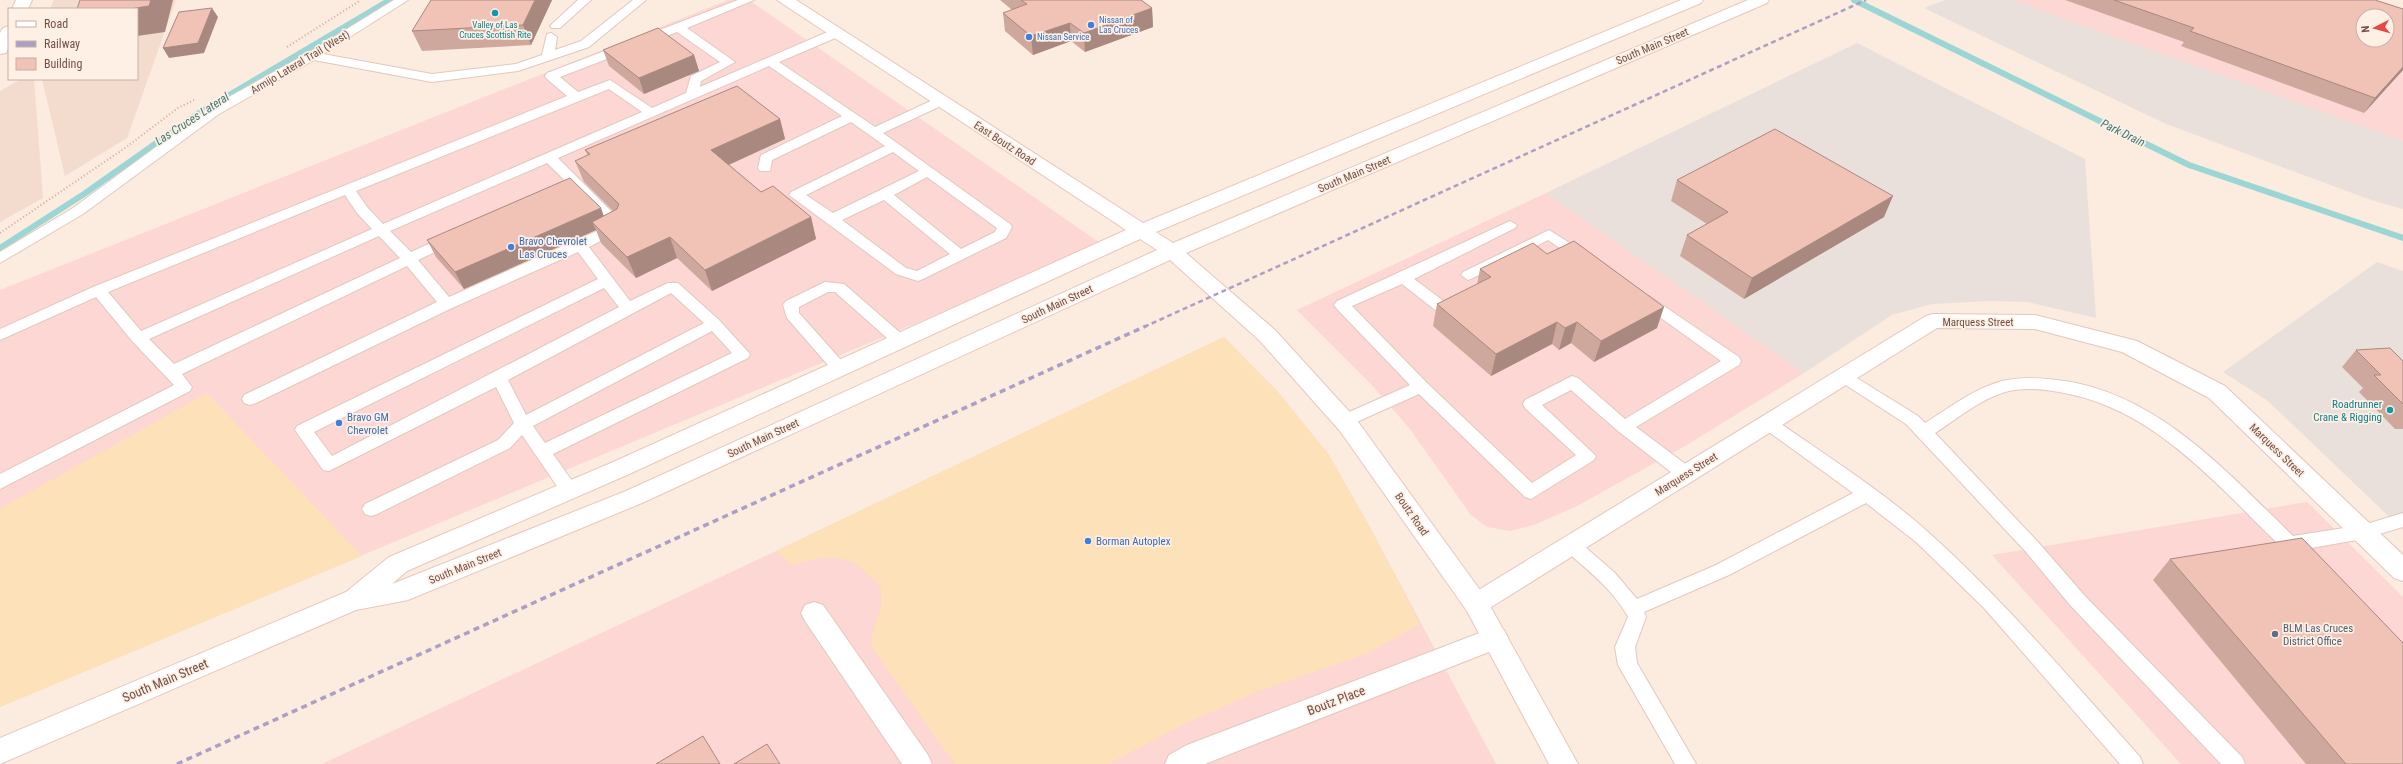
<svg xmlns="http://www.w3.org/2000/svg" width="2403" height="764" font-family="'Roboto Condensed',sans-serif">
  <rect width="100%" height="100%" fill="#fcebdf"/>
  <!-- residential -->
  <path fill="#f3dcce" d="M54,0H176L127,138L65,176L42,79H137V9H50Z
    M21,79H34L43,198L0,222V91Z"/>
  <!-- commercial -->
  <path fill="#fdd7d3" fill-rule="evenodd" d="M728,0H749L1103,245L0,707V290Z
    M2012,0H2366L2403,13V141ZM2363,16H2387V40H2363Z
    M1546,193L1804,373L1680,449L1575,507L1534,525L1510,531L1487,527L1471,515L1409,428L1371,384L1297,310Z
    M1224,337L1278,392L1329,455L1372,531L1496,764H322L776,551Z
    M2307,502L2403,597V764H2181L1992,555Z"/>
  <!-- industrial -->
  <path fill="#eae0db" d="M1945,0H2012L2403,141V209L2371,200L2166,124L1924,8Z
    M1857,43L2085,159L2096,318L2028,302L1990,301L1932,304L1892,315L1804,373L1546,193Z
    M2377,262L2403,271V530L2268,401L2223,372Z"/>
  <!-- sand -->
  <path fill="#fce1b9" d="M1224,337L1278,392L1329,455L1372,531L1420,624L1368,653L1256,692L1187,723L1108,764H955L871,646L872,635L881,608V587C851,554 835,552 793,565L776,551Z
    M207,393L362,556L0,707V509Z"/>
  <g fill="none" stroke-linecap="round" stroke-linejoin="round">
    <!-- stream -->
    <path stroke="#9bd6d5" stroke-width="6" d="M1854,0L2189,165L2403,238
      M0,248L84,194L199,113L390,0"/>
    <!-- service casing -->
    <g stroke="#e2c8bf" stroke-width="2">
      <path id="service" d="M394,0H408L323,54L432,74L516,64L542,55L547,34L551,33L557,37L555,50L581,41L633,0H646L589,47L518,71L432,82L314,60L219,114L83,214L0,263V252L73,208L209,108L308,53Z
        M578,0H591L560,28H552L550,26L552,24Z
        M738,0H754L687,28L735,62L701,81L700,87L832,30H840L842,33L840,36L779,62L875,127L937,98H945L947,101L945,104L883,133L1010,224L1012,227L1006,238L923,279L918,281L896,274L789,195L791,192L885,146L851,122L772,160L770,171H760L758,168L761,155L842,116L769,66L558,158L626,226L624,229L589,247L630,301L668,283H678L719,320L750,354L748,358L553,454L575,485L578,490L575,495L569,497L563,495L522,435L510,448L377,514L371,516L365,514L362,509L365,504L498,440L514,423L496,387L329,471L323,470L295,430L297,426L598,279L578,252L452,308L256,403L250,405L244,403L242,399L244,395L437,302L407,266L182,374L192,387L190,391L0,489V474L174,385L133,342L96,297L0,340V329L93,287L567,96L547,79L545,76L547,73ZM677,32L720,62L691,76L686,93L652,108L610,80L578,92L560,77ZM609,89L642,112L383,224L367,207L356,191ZM893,152L919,171L833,213L806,195ZM547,163L610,225L449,297L418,260L456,242L458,239L456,236H446L411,252L390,231ZM927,177L997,228L995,232L961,249L894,195ZM345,195L357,213L372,229L141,331L108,292ZM884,200L950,254L917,271L906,268L842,220ZM379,236L400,258L174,364L149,339ZM604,288L619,307L332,456L314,432ZM671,293L704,323L526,415L508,380ZM712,331L732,353L545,443L533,426Z
        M1510,221L1517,225L1515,228L1414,279L1449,305L1452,309L1449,313H1439L1402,284L1352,306L1427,383L1532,483L1576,455L1525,408L1523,404L1525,400L1572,376L1578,378L1625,419L1721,361L1636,300L1639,296H1649L1739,357L1741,361L1739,365L1636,427L1692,469L1695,474L1692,479L1686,480L1680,479L1618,431L1571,390L1542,405L1596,456L1594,460L1531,499L1525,497L1419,394L1350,425L1344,427L1338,425L1336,421L1338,417L1410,385L1337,309L1334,305L1337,301Z
        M1549,230L1587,254L1589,257L1587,260H1577L1548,240L1473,278L1468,280L1461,275L1463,272Z
        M825,282L844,284L905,337L908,341L905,345H895L835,292H828L799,307V313L848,368L846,372H834L787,318L783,305L786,301Z
        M1844,370L1918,416L1925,423C1949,408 1973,389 2002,381C2022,376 2044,378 2065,381C2160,396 2227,472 2293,536L2363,525L2403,513V527L2363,539L2305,549L2311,557L2308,562L2302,564L2296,562C2277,542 2257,524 2238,504C2186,453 2133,404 2059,392C2042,389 2022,387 2005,392C1979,400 1957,419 1935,433L2038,542L2084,595L2242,757L2245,764H2221L2070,605L2026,552L1906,424L1838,380L1836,376L1838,372Z
        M1768,417L1774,419C1825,455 1883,491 1929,533C2006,602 2072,681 2140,757L2143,764H2120L1984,608L1916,542L1866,503L1729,575L1644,612L1646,617L1635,647L1637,663L1696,764H1675L1618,665L1615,647L1628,617C1613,589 1587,570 1565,550L1562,545L1565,540L1571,538L1577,540L1614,572L1637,599L1716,565L1853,493L1762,427L1760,423L1762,419Z"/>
    </g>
    <!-- minor casing -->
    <g stroke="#e2c8bf" stroke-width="2">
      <path id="minor" d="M16,0H32L28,9H12Z
        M9,26V47L6,53L0,54V33L3,28Z
        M1933,314L2035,315L2137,341L2225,386L2403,555V581L2394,578L2209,398L2122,352L2035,329L1937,328L1485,611L1476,615L1467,611L1463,604L1467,597L1926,316Z
        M814,602L823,605L928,755L932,764H902L805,621L801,613L805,605Z
        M1495,627L1504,630L1508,638L1504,646L1205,764H1165L1169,755L1187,745Z"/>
    </g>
    <!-- secondary casing -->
    <g stroke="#e7c8bc" stroke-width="2">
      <path id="secondary" d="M777,0H796L1143,223L1681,0H1703L1701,3L1156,232L1173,243L1748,0H1769L1767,3L1186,253L1275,330L1356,419L1485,597L1578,764H1549L1467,611L1340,431L1259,340L1170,260L642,503L408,600L356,610L0,764V738L346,592L389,557L611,463L1126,230ZM1140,239L1157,250L626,491L392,584L407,571L627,475Z"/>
    </g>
    <!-- path -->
    <path stroke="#d5a79b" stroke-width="2" stroke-dasharray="1 2.5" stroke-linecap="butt" d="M287,47L361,0
      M0,233L125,148L178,108L194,100"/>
    <!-- service -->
    <use href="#service" fill="#fff" fill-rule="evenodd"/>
    <!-- minor -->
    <use href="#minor" fill="#fff" fill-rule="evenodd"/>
    <!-- secondary -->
    <use href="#secondary" fill="#fff" fill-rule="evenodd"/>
    <!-- rail-far1 -->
    <path stroke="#ac9fc4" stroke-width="2.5" stroke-dasharray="5 3.5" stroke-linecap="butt" d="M1144,327L1866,0"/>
    <!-- rail -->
    <path stroke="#ac9fc4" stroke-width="3.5" stroke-dasharray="6 4.5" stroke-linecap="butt" d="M177,764L1146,326"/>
  </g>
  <!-- wall -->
  <path fill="#cfa89d" d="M552,0L531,45L422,51L412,31Z
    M1000,0H1141L1152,8L1153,27L1085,52L1071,41L1033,55L1005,31L1003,13L1012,10Z
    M2065,0H2375L2403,70L2364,113L2181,46L2184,42Z
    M603,50L694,55L699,71L644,94L609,66Z
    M780,119L785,139L729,165L761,192L811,217L816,239L712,291L677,258L636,278L601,243L596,230L464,289L436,257L427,240L604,216L613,211L584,182L575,161L588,156L585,150Z
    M1677,180L1884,217L1744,299L1680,256L1687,235L1707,224L1671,201Z
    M1547,254L1657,328L1594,362L1571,343L1559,350L1552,344L1491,376L1433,326L1437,304L1477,285L1480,269Z
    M2356,350L2403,361V429H2395L2359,392L2363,388L2342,367Z
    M2170,559L2403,764H2306L2153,580Z"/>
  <!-- shaded-wall -->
  <path fill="#a98880" d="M151,0H173L165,32L137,36V9H129Z
    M535,0H552L531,45L523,25Z
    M212,8L218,17L204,53L169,58L163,48Z
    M1152,8L1153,27L1085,52L1084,33Z
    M1070,23L1071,41L1033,55L1031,36Z
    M694,55L699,71L644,94L639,78Z
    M2403,67V70L2364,113L2375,98Z
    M780,119L785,139L717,170L711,150Z
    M1893,196L1884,217L1744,299L1752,278Z
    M601,208L607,225L592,222L596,230L464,289L455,272Z
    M811,217L816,239L712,291L705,270Z
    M670,237L677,258L636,278L627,257Z
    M1664,307L1657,328L1594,362L1601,341Z
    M1557,322L1552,344L1491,376L1496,354Z
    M1577,322L1571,343L1559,350L1565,328Z"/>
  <!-- building -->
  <path fill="#f1c3b7" stroke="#a98880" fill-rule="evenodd" d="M80,0H151L149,6L129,9H77Z
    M431,0H535L523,25L412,31Z
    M1021,0H1141L1152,8L1084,33L1070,23L1031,36L1003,13L1027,4Z
    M2114,0H2375L2403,9V67L2375,98L2190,31L2194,28ZM2363,16H2387V40H2363Z
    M212,8L198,43L163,48L179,12Z
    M658,28L694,55L639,78L603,50Z
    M737,86L780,119L711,150L761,192L773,186L811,217L705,270L670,237L627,257L592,222L617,209L619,204L575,161L590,154L585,150Z
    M1775,129L1893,196L1752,278L1687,235L1728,212L1677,180Z
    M570,178L601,208L455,272L427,240Z
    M1574,241L1664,307L1601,341L1577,322L1565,328L1557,322L1496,354L1437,304L1491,277L1480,269L1533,243L1547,254Z
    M2390,348L2403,361V404L2374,375H2381L2356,350Z
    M2302,538L2403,643V764H2346L2170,559Z
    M703,736L720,764H656Z
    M767,744L780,764H734Z"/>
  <!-- markers -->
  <g fill="#0f9aa8" stroke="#fff0e5" stroke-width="1.5">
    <circle cx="495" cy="13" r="4"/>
    <circle cx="2390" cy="410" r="4"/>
  </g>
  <g fill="#3f7fe0" stroke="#fff0e5" stroke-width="1.5">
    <circle cx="1091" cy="25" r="4"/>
    <circle cx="1029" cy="37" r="4"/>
    <circle cx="511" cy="247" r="4"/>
    <circle cx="339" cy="423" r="4"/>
    <circle cx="1088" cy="541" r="4"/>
  </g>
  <circle fill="#5c6f8a" stroke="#fff0e5" stroke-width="1.5" cx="2275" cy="634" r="4"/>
  <g text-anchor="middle" stroke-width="3.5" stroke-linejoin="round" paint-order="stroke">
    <!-- far-shop labels -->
    <g font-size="9" fill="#366cbe" stroke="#fff0e5" text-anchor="start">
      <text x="1099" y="23">Nissan of<tspan x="1099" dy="10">Las Cruces</tspan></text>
      <text x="1037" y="40">Nissan Service</text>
    </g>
    <!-- far-culture labels -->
    <g font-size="9" fill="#0d838f" stroke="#fff0e5">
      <text x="495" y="28">Valley of Las<tspan x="495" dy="10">Cruces Scottish Rite</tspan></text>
    </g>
    <!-- street labels -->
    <g font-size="11" fill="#724f47" stroke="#fff0e5">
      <text transform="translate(1652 46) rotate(-23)" y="4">South Main Street</text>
      <text transform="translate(300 62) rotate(-31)" y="4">Armijo Lateral Trail (West)</text>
      <text transform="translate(1005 143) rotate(33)" y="4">East Boutz Road</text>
      <text transform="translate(1354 174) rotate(-23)" y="4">South Main Street</text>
      <text transform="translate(1057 304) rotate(-25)" y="4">South Main Street</text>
      <text x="1978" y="326">Marquess Street</text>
      <text transform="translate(763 438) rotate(-25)" y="4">South Main Street</text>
      <text transform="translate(2277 450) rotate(44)" y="4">Marquess Street</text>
      <text transform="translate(1686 474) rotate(-32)" y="4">Marquess Street</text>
      <text transform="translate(1412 514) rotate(55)" y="4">Boutz Road</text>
      <text transform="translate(465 566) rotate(-22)" y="4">South Main Street</text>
    </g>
    <!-- shop labels -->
    <g font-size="11" fill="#366cbe" stroke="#fff0e5" text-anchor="start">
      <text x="519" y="245">Bravo Chevrolet<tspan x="519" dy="13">Las Cruces</tspan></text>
      <text x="347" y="421">Bravo GM<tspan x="347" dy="13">Chevrolet</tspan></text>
      <text x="1096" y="545">Borman Autoplex</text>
    </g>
    <!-- culture labels -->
    <g font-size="11" fill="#0d838f" stroke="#fff0e5" text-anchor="end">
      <text x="2382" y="408">Roadrunner<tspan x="2382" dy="13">Crane &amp; Rigging</tspan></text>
    </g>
    <!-- service labels -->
    <g font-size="11" fill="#4e5e75" stroke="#fff0e5" text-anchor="start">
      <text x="2283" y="632">BLM Las Cruces<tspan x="2283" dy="13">District Office</tspan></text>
    </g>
    <!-- water labels -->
    <g font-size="12" font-style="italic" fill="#3c7877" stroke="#fff0e5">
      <text transform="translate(192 119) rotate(-33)" y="4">Las Cruces Lateral</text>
      <text transform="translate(2123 133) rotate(26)" y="4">Park Drain</text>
    </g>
    <!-- near-street labels -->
    <g font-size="13" fill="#724f47" stroke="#fff0e5">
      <text transform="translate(165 680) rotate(-23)" y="5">South Main Street</text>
      <text transform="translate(1336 700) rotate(-21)" y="5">Boutz Place</text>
    </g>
  </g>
  <!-- legend -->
  <rect x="8" y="8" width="130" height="72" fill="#fff0e5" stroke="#c7b0a6"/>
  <rect x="16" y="21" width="20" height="6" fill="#ffffff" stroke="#c7b0a6"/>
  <text x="44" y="28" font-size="12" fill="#724f47">Road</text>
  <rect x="16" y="41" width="20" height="6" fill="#ac9fc4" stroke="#c7b0a6"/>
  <text x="44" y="48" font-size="12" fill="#724f47">Railway</text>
  <rect x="16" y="58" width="20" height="12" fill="#f1c3b7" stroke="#c7b0a6"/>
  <text x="44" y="68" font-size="12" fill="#724f47">Building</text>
  <!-- north arrow -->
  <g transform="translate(2375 28) rotate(264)"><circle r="19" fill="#fff0e5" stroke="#c7b0a6"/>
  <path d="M0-3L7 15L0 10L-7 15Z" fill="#e74a44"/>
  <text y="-6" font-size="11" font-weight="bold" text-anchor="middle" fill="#724f47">N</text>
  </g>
</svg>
